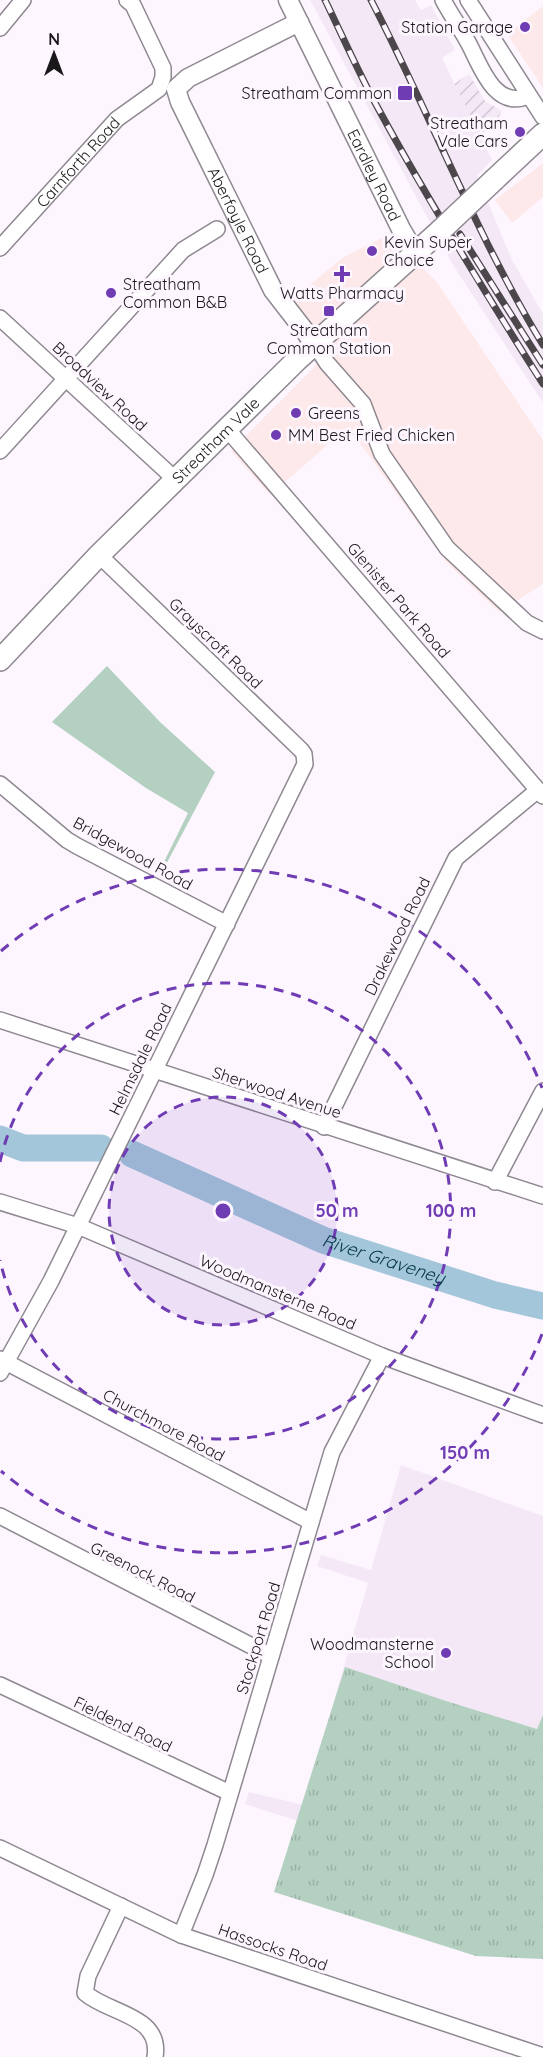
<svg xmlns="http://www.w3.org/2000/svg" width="543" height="2057" font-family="Quicksand,sans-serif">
  <defs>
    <pattern id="industrial-furrows" width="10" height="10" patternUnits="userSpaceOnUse" patternTransform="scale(1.5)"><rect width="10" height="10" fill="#f4e8f7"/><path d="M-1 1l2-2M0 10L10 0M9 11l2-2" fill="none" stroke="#d1c6d3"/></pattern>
    <pattern id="park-tufts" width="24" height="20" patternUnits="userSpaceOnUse" patternTransform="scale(1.5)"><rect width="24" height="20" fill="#b4d0c1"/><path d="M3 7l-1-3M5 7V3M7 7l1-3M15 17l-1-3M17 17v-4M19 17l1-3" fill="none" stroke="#9ab2a5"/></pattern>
  </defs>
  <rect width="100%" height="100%" fill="#fdf6ff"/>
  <!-- commercial -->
  <path fill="#fee9ea" d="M543,6V88L507,34Z
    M543,163V197L512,223L495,200Z
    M388,235L436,281L543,440V584L499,612L446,562L348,427L270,495L231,451L329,352L292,300L342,258Z"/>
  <!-- industrial -->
  <path fill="url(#industrial-furrows)" d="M469,74L485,101L502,111L496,122L499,125L479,134L454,84Z"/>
  <!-- built -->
  <path fill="#f4e8f7" d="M310,0H415L421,10L431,5L455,50L442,58L492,160L477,176L512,260L543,314V403L453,265Z
    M401,1465L543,1516V1715L537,1729L443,1700L301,1822L245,1804L249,1792L304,1805L368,1583L317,1566L321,1555L371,1570Z"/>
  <!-- park -->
  <path fill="url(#park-tufts)" d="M345,1667L443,1700L537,1729L543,1715V1959L476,1956L274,1892Z"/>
  <!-- garden -->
  <path fill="#b4d0c1" d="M107,666L160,722L215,772L162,872L160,870L188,813L146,788L52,722Z"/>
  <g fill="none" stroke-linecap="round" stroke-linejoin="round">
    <!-- river -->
    <g stroke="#a3c6da" stroke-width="27">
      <path d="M0,1139L23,1148H101"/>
      <path id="s1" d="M132,1154L323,1240L495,1295L543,1306"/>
    </g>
    <!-- minor casing -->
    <g stroke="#8e8890" stroke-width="18">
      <g id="minor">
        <path d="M443,0C451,15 461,29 469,44C481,67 495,110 528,96"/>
        <path d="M468,0L543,117"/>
        <path d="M0,28L23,0"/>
        <path id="s2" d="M0,248L117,119L159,89L163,77V68L133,5L127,0"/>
        <path d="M0,318L176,480"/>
        <path d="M314,343L327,363L363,404L382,454L447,548L527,623L543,631"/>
        <path d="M227,429L543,796"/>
        <path d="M0,451L183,250L217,229"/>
        <path d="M0,784L67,840L77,846L227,924"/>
        <path d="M0,1020L543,1196"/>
        <path d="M324,1127L456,858L538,790"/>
        <path d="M495,1182L543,1091"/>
        <path d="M0,1202L78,1226L382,1356L543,1415"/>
        <path d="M0,1359L311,1522"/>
        <path d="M0,1373L51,1281L305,764L304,754L301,750L99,555"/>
        <path d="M0,1516L271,1656"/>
        <path d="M0,1685L230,1793"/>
        <path d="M0,1848L181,1935L543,2056"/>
        <path d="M121,1906L88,1976L85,1993C109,2014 162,2015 155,2057"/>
        <path d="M181,1935L205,1875L215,1845L332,1452L382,1356"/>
      </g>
    </g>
    <!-- tertiary casing -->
    <g stroke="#8e8890" stroke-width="21">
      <g id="tertiary">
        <path id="s3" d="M288,0L401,229L415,253"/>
        <path id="s4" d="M299,22L188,78L176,89L180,102L273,290L314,343"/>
      </g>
    </g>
    <!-- secondary casing -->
    <g stroke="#8e8890" stroke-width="24">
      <g id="secondary">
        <path d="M495,179L543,134"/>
        <path id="s5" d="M0,660L99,555L298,359L441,230"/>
      </g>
    </g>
    <!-- minor -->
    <use href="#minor" stroke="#fff" stroke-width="15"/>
    <!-- tertiary -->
    <use href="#tertiary" stroke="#fff" stroke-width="18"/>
    <!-- secondary -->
    <use href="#secondary" stroke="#fff" stroke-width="21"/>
    <!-- rail casing -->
    <g stroke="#4b474b" stroke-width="7">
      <path id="rail" d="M325,0C343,37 359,74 379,110C430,204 486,294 543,384
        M371,0C430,114 476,235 543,345
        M460,234L543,365"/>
    </g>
    <!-- rail -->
    <use href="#rail" stroke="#fdf6ff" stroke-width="4.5" stroke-dasharray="14" stroke-linecap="butt"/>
    <!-- secondary-bridge casing -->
    <g stroke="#8e8890" stroke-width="24" stroke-linecap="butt">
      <path id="secondary-bridge" d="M441,230L495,179"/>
    </g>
    <!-- secondary-bridge -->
    <use href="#secondary-bridge" stroke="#fff" stroke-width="21"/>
  </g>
  <!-- distance rings -->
  <circle cx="223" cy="1211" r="114" fill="#703cb3" fill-opacity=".12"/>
  <g fill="none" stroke="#703cb3" stroke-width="3" stroke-dasharray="10 8">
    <circle cx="223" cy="1211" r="114"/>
    <path d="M0 1162A228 228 0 1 1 0 1260"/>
    <path d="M542 1334A342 342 0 0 1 1 1471M1 951A342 342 0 0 1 542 1088"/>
  </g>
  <!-- markers -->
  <g fill="#703cb3" stroke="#fdf6ff" stroke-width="2">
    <circle cx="525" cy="27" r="6"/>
    <rect x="397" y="85" width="16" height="16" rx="3"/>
    <circle cx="520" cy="132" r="6"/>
    <circle cx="372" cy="251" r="6"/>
    <path d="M339 265h6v6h6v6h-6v6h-6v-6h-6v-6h6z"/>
    <circle cx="111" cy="293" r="6"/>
    <rect x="323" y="305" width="12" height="12" rx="3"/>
    <circle cx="296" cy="413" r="6"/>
    <circle cx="276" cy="435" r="6"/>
    <circle cx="446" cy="1653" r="6"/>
  </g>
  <g text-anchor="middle" stroke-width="6" stroke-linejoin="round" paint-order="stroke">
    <!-- poi labels -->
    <g font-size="16" fill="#1b181b" stroke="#fdf6ff" text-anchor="end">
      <text x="513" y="33">Station Garage</text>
      <text x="392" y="99">Streatham Common</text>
      <text x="508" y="129">Streatham<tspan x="508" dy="18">Vale Cars</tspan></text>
      <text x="384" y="248" text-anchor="start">Kevin Super<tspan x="384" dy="18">Choice</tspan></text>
      <text x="123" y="290" text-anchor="start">Streatham<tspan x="123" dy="18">Common B&amp;B</tspan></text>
      <text x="342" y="299" text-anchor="middle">Watts Pharmacy</text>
      <text x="329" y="336" text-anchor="middle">Streatham<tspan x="329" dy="18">Common Station</tspan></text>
      <text x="308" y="419" text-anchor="start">Greens</text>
      <text x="288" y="441" text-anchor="start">MM Best Fried Chicken</text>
      <text x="434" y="1650">Woodmansterne<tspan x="434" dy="18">School</tspan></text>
    </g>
    <!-- street labels -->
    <g font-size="16" fill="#1b181b" stroke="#fdf6ff">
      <text dy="6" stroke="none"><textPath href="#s2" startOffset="116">Carnforth Road</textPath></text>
      <text dy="6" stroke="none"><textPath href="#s3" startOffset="195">Eardley Road</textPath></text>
      <text dy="6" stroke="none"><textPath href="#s4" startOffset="286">Aberfoyle Road</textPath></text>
      <text transform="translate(100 386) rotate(43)" y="6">Broadview Road</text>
      <text dy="6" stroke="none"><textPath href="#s5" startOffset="308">Streatham Vale</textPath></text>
      <text transform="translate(399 600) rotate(49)" y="6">Glenister Park Road</text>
      <text transform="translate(216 643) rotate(44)" y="6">Grayscroft Road</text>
      <text transform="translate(133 853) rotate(29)" y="6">Bridgewood Road</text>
      <text transform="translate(397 936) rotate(-64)" y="6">Drakewood Road</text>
      <text transform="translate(140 1059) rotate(-64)" y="6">Helmsdale Road</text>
      <text transform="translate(277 1092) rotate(18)" y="6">Sherwood Avenue</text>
      <text transform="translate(278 1292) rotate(23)" y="6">Woodmansterne Road</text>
      <text transform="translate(164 1425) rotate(28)" y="6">Churchmore Road</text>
      <text transform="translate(143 1572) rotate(27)" y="6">Greenock Road</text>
      <text transform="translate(258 1638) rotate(-73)" y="6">Stockport Road</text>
      <text transform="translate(123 1724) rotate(26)" y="6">Fieldend Road</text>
      <text transform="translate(273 1947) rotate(19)" y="6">Hassocks Road</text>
    </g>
    <!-- water labels -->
    <g font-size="18" font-style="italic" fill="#04364b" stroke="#fdf6ff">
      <text dy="6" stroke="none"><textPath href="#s1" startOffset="273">River Graveney</textPath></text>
    </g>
  </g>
  <circle cx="223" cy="1211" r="9" fill="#703cb3" stroke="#fdf6ff" stroke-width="3"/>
  <g font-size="18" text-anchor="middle" font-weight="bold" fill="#703cb3" stroke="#fdf6ff" stroke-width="6" stroke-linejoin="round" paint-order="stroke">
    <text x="337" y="1217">50 m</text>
    <text x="451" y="1217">100 m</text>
    <text x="465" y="1459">150 m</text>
  </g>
  <!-- north arrow -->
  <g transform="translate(54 54)" stroke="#fdf6ff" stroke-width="4.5" paint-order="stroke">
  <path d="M0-4.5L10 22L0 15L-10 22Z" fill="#1b181b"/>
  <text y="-9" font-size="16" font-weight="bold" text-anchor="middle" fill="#1b181b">N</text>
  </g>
</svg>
